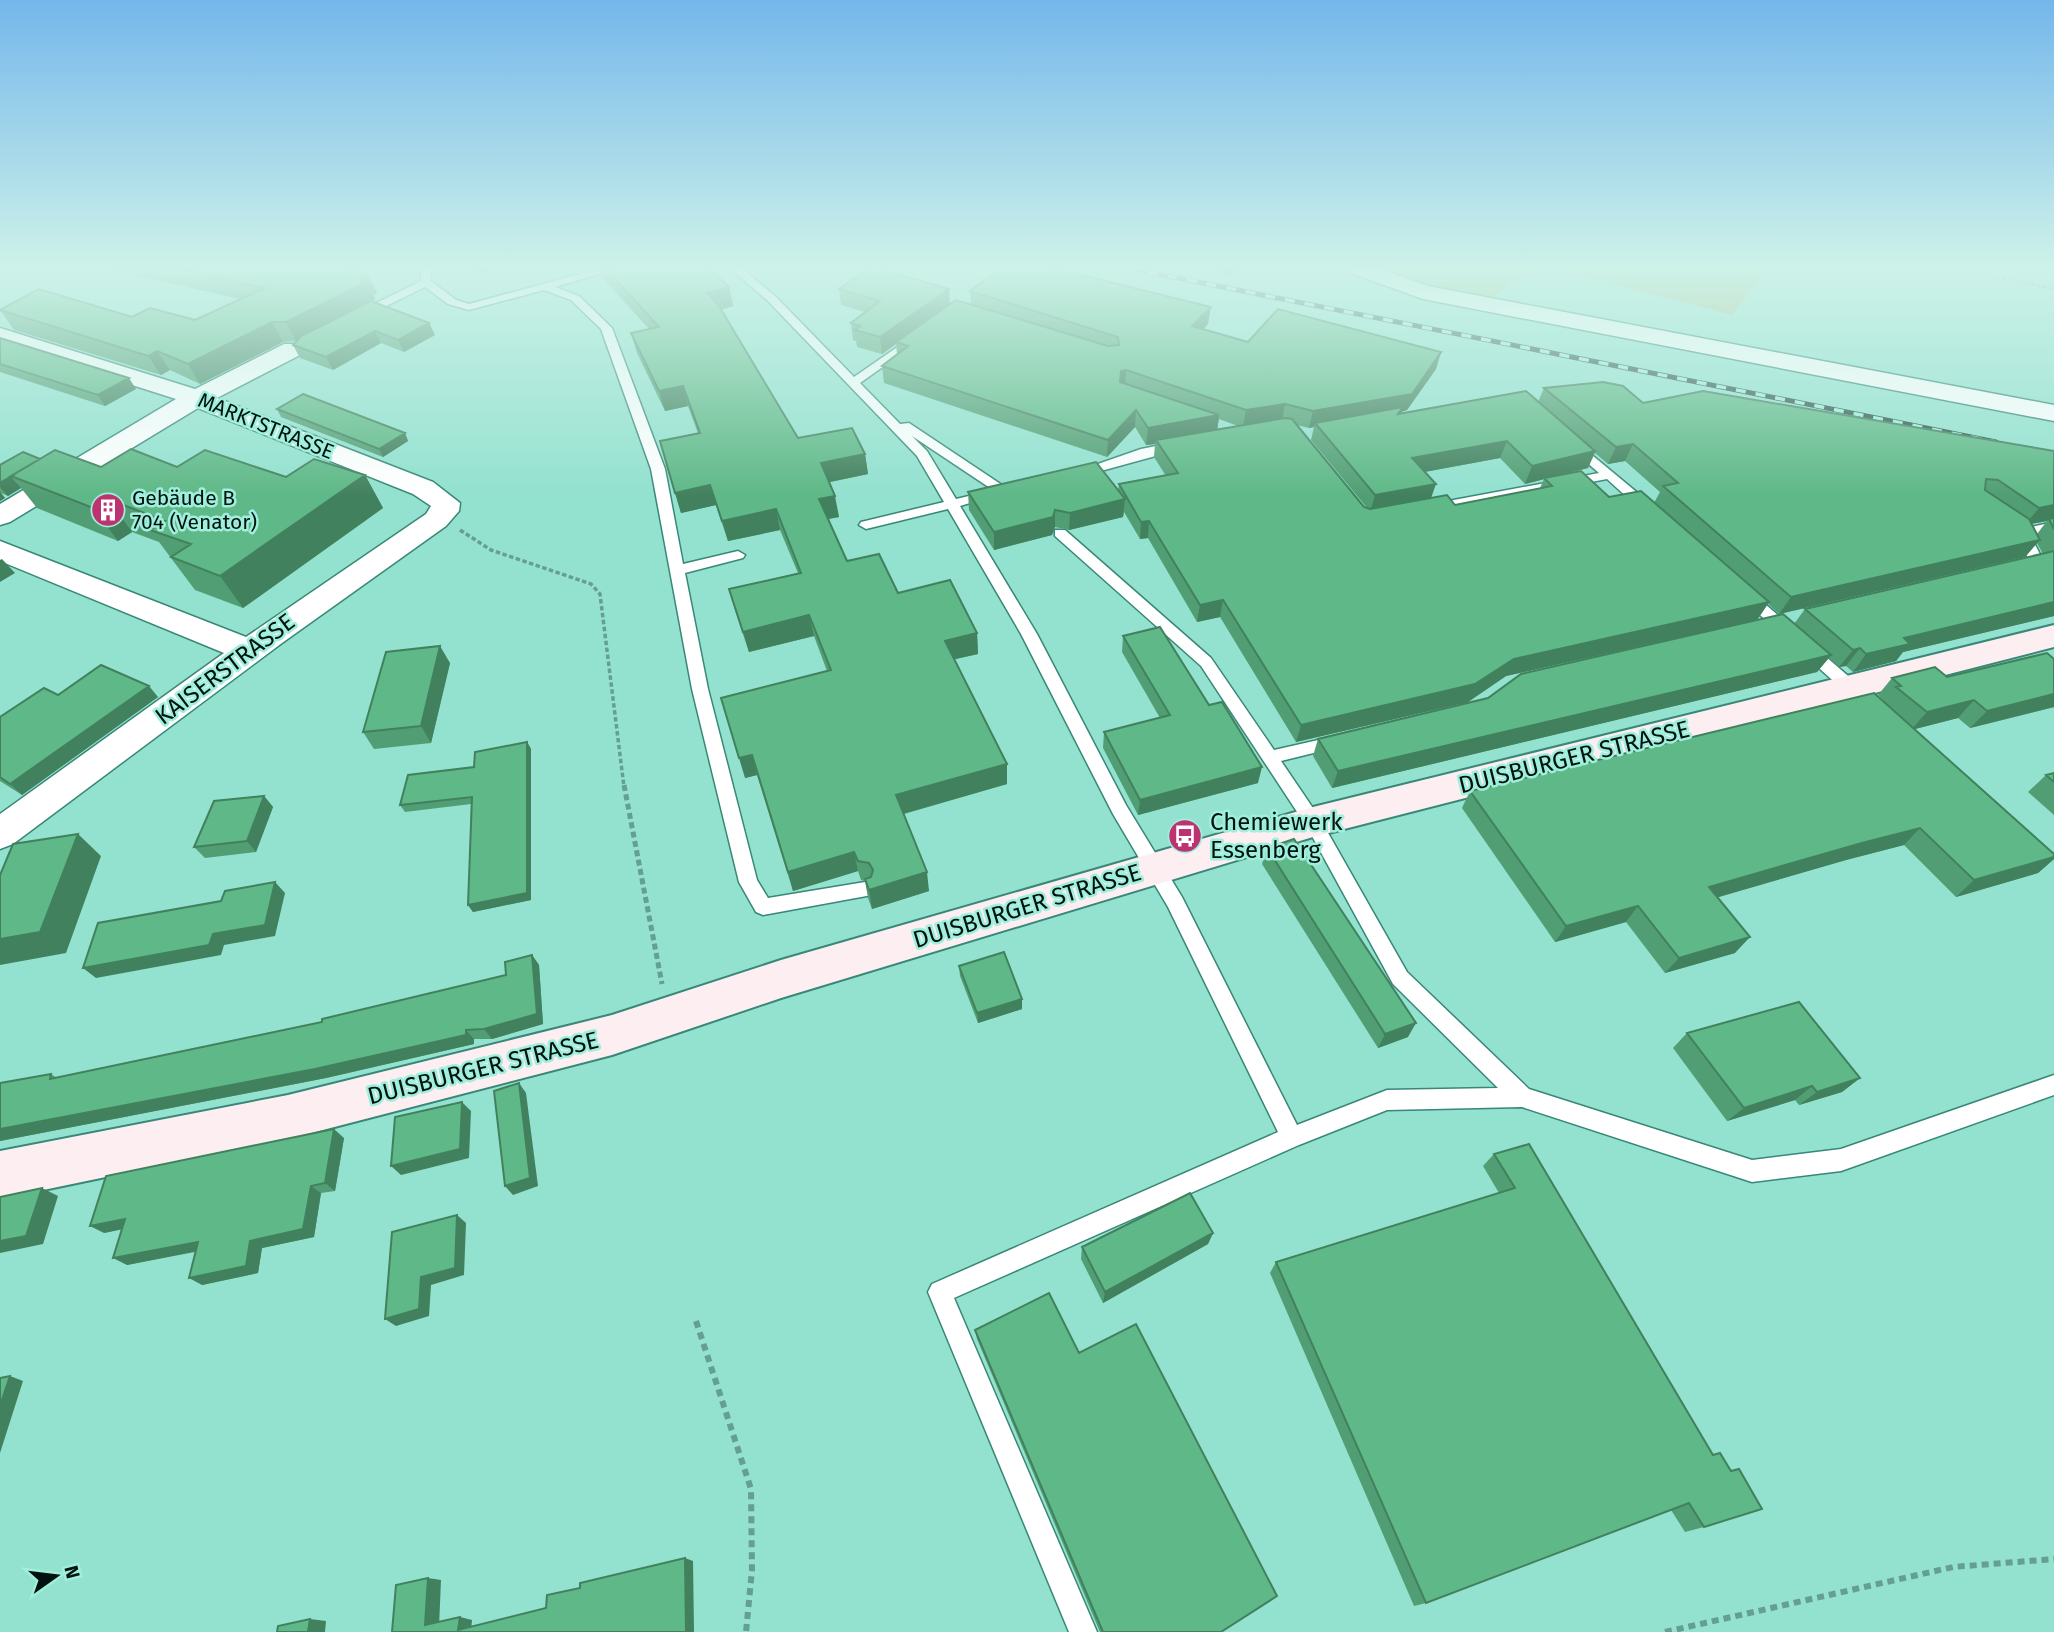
<svg xmlns="http://www.w3.org/2000/svg" width="2054" height="1632" font-family="'Fira Sans',sans-serif">
  <rect width="100%" height="100%" fill="#93e1cf"/>
  <!-- green -->
  <path fill="#afbb82" d="M1372,268H1537L1488,300L1424,288Z
    M1551,268H1757L1765,270L1732,315Z"/>
  <g fill="none" stroke-linecap="round" stroke-linejoin="round">
    <!-- service casing -->
    <g stroke="#388777" stroke-width="3">
      <path id="service" d="M421,268H431V281L456,300L469,304L602,268H618L555,287L579,296L612,328L665,469L683,564L738,551L745,555L743,558L685,573L708,689L757,880L768,898L865,882L872,885L874,890L872,895L763,915L756,912L739,882L692,689L651,469L601,329L571,300L544,290L469,310L448,304L425,287L364,317H356V313L421,281Z
        M730,268H741L775,296L854,377L912,337L922,339L860,383L900,424L909,423L1017,495L1015,498H1005L912,436L927,451L956,499L990,491L997,495L960,506L1037,634L1126,805L1182,897L1297,1125L1387,1090L1498,1088L1393,984L1307,827L1201,666L1055,536V530H1065L1211,658L1274,750L1336,736L1342,738L1344,742L1342,746L1281,761L1319,817L1407,972L1529,1089L1752,1160L1841,1149L2054,1075V1095L1841,1171L1752,1182L1522,1107L1387,1110L1299,1145L954,1298L1097,1632H1069L928,1292L932,1284L1278,1132L1168,907L1113,814L1021,634L948,509L866,529L859,525L861,522L944,502L917,456L767,300Z
        M1575,441L1651,504V510H1641L1607,479L1432,512L1425,508L1432,504L1599,473L1570,448V442Z
        M1176,442L1182,446L1181,449L1079,477L1072,473L1141,449Z
        M2054,522V530L2030,535L2044,562L2042,565L2017,569V563L2029,560L2015,533L2017,530Z
        M1746,590L1751,592L1862,688L1864,692L1862,696H1850L1741,598L1739,595Z"/>
    </g>
    <!-- minor casing -->
    <g stroke="#388777" stroke-width="3">
      <path id="minor" d="M1348,268H1378L1428,286L2054,405V421L1423,299L1351,273Z
        M0,328L195,389L284,344H302L305,349L302,354L217,398L433,482L460,503L459,511L446,526L282,643L13,844L0,849V814L224,653L0,561V541L246,637L426,514L431,506L413,494L198,408L10,522L0,525V504L176,399L0,343Z"/>
    </g>
    <!-- secondary casing -->
    <g stroke="#388777" stroke-width="4">
      <path id="secondary" d="M2054,625V647L1313,837L781,998L612,1055L288,1139L0,1199V1151L288,1095L612,1015L781,960L1313,807Z"/>
    </g>
    <!-- path-far3 -->
    <path stroke="#649f91" stroke-width="2.5" stroke-dasharray="3.5 2.5" stroke-linecap="butt" d="M1955,268L2054,289"/>
    <!-- path-far2 -->
    <path stroke="#649f91" stroke-width="3.5" stroke-dasharray="4.5 2.5" stroke-linecap="butt" d="M460,530L491,550L591,584L600,594L624,787"/>
    <!-- path-far1 -->
    <path stroke="#649f91" stroke-width="5" stroke-dasharray="6 3.5" stroke-linecap="butt" d="M624,785L662,984"/>
    <!-- path -->
    <path stroke="#649f91" stroke-width="6" stroke-dasharray="7 5" stroke-linecap="butt" d="M696,1321L751,1489L752,1570L746,1632
      M1665,1632L1953,1567L2054,1559"/>
    <!-- service -->
    <use href="#service" fill="#fff" fill-rule="evenodd"/>
    <!-- minor -->
    <use href="#minor" fill="#fff" fill-rule="evenodd"/>
    <!-- secondary -->
    <use href="#secondary" fill="#fdeef2" fill-rule="evenodd"/>
    <!-- rail casing -->
    <g stroke="#2b5048" stroke-width="5">
      <path id="rail" d="M1128,268L1996,442"/>
    </g>
    <!-- rail -->
    <use href="#rail" stroke="#a0eedc" stroke-width="3.5" stroke-dasharray="10" stroke-linecap="butt"/>
  </g>
  <!-- wall -->
  <path fill="#529e74" fill-rule="evenodd" d="M102,268H348L368,275L377,293L373,295L375,299L372,302L429,323L435,335L404,352L381,343L333,370L300,358L293,345L296,341L283,342L200,384L170,370L161,375L14,330L0,310L195,320L240,299Z
    M458,268H493L484,274Z
    M599,268H709L729,287L733,306L721,310L798,438L865,454L868,474L830,482L839,517L828,519L847,561L898,593L977,633L978,654L955,659L1007,784L904,814L929,891L872,909L868,898L865,881L861,880L858,871L793,891L757,775L745,778L827,671L814,636L749,652L735,610L729,589L798,573L780,530L728,541L716,505L681,513L660,441L698,433L688,406L665,411L637,353L631,333L649,329L602,277Z
    M1205,268H1244L1226,277Z
    M839,289L950,304H971L970,291L1208,324L1203,329L1248,342L1441,352L1436,369L1407,410L1401,412V414L1538,402L1544,388L1643,403L2054,451V616L1903,652L1896,661L1853,672L1846,666L1839,667L1829,658L1817,672L1332,788L1313,756L1318,739L1794,624L1805,609L2043,554L2037,543L2025,557L1779,614L1768,604L1757,620L1506,676L1468,702L1296,742L1220,617L1197,622L1148,538L1140,539L1124,512L1123,517L1069,530L1055,527L1052,535L994,550L969,510L968,492L1118,491L1119,484L1166,476L1154,457L1155,444L1146,445L1135,427L1107,457L884,383L882,366L897,354L896,344L882,354L857,347L856,341L853,340L851,323L865,312L841,305ZM1219,419L1238,426L1217,429ZM1297,425L1309,428L1314,427L1311,440L1367,508L1364,507ZM1595,453L1608,464L1625,461L1660,492L1654,503L1609,497L1563,474L1588,468ZM1500,458L1525,484L1544,479L1540,488L1455,505L1431,498L1425,472ZM2047,521L2037,534L2031,524Z
    M0,338L136,389L105,406L0,372Z
    M277,409L405,433L408,441L383,457L281,417Z
    M40,459L101,467H177L286,477L365,475L383,508L243,608L195,590L159,542L132,532L118,541L37,508L21,488L8,496L1,493L5,498L0,501V465Z
    M1123,636L1258,783L1138,815L1103,748L1104,732L1160,718L1122,652Z
    M2054,659V707L1970,728L1958,718L1915,729L2054,854V859L2038,873L1956,897L1904,845L1846,860L1717,897L1735,953L1665,973L1626,922L1555,942L1462,808L1470,791L1884,701L1878,695L1892,678L1947,677Z
    M450,663L431,743L374,749L363,732Z
    M58,695L158,697L22,795L0,781V717Z
    M527,742L531,749V900L473,912L468,905L471,804L405,812L400,805L474,767Z
    M2054,773V815L2028,792L2046,775Z
    M264,796L273,807L256,852L205,858L194,847Z
    M1267,848L1408,1037L1378,1048L1262,864Z
    M532,955L539,965L543,1024L492,1039H474V1044L326,1078L0,1141L51,1074L57,1078L322,1022L506,975Z
    M959,966L1022,999V1009L978,1023L960,976Z
    M1687,1033L1860,1078L1842,1092L1799,1105L1795,1100L1727,1121L1673,1048Z
    M344,1138L335,1191L321,1193L314,1237L262,1248L258,1273L202,1285L195,1251L127,1265L122,1229L104,1233Z
    M1529,1144L1704,1527L1685,1532L1671,1510L1426,1603L1414,1606L1270,1273L1276,1262L1499,1193L1483,1166L1494,1154Z
    M1213,1233L1208,1244L1103,1303L1081,1259L1082,1247Z
    M975,1330L1221,1632H1100L977,1339Z"/>
  <!-- shaded-wall -->
  <path fill="#42815e" d="M481,268H493L484,274Z
    M1227,268H1244L1226,277Z
    M368,275L377,293L373,295L375,299L362,308L296,341L286,322Z
    M729,287L733,306L711,312L707,293Z
    M949,289L950,306L896,342V344L882,354L880,337Z
    M1211,307L1208,324L1190,343L1192,326Z
    M272,322L283,342L200,384L188,364Z
    M429,323L435,335L404,352L398,340Z
    M375,331L381,343L333,370L326,357Z
    M157,351L170,370L161,375L148,356Z
    M1441,352L1436,369L1407,410L1401,412L1398,424V414L1315,423L1314,427L1309,428L1313,411Z
    M1126,370L1125,387H1119L1121,371Z
    M129,378L136,389L105,406L98,395Z
    M683,386L688,406L665,411L659,391Z
    M1285,404L1282,421L1243,427L1246,410Z
    M1136,410L1135,427L1107,457L1108,440Z
    M1219,415L1217,432L1156,440L1155,444L1146,445L1148,428Z
    M405,433L408,441L383,457L379,449Z
    M1507,441L1500,458L1407,475L1412,458Z
    M1633,444L1625,461L1608,464L1616,447Z
    M1595,451L1588,468L1525,484L1532,466Z
    M865,454L868,474L825,483L821,463Z
    M365,475L383,508L243,608L220,576Z
    M11,477L21,488L8,496L0,487V483Z
    M1436,484L1430,501L1370,512L1375,495Z
    M710,485L716,505L681,513L675,493Z
    M0,492L5,498L0,501Z
    M835,496L839,517L823,520L819,499Z
    M108,499L132,532L118,541L93,508Z
    M1125,499L1123,517L1069,530L1070,513Z
    M2054,505V520L2049,519L2047,521L2025,525L2039,508Z
    M776,509L780,530L728,541L722,521Z
    M1055,510V527L1052,535L994,550V532Z
    M1149,521L1148,538L1140,539L1141,522Z
    M2040,540L2025,557L1779,614L1791,597Z
    M2,559L15,573L0,582V560Z
    M1223,600L1220,617L1197,622L1200,605Z
    M1769,602L1757,620L1506,676L1468,702L1296,742L1301,725L1514,659Z
    M2054,602V616L1903,652L1896,661L1853,672L1866,654L1904,638Z
    M809,615L814,636L749,652L743,632Z
    M977,633L978,654L947,661L945,641Z
    M440,646L450,663L431,743L421,726Z
    M1860,648L1846,666L1839,667L1853,650Z
    M1831,655L1817,672L1332,788L1338,771Z
    M149,686L158,697L22,795L10,784Z
    M2054,694V707L1970,728L1987,711Z
    M1974,700L1958,718L1911,730L1927,712Z
    M527,742L531,749V900L473,912L468,905Z
    M752,755L757,775L745,778L739,758Z
    M1007,764V784L899,815L896,795Z
    M1262,767L1258,783L1138,815L1140,800Z
    M264,796L273,807L256,852L247,841Z
    M1920,828L1904,845L1846,860L1695,904L1709,887L1862,843Z
    M78,834L101,856L66,953L0,965V939Z
    M854,852L858,871L793,891L788,872Z
    M2054,857V859L2038,873L1956,897L1974,880Z
    M927,872L929,891L872,909L869,890Z
    M275,882L285,893L275,936L224,945L221,955L96,978L83,968L213,934Z
    M1638,906L1626,922L1555,942L1566,926Z
    M1750,937L1735,953L1665,973L1679,958Z
    M532,955L539,965L543,1024L492,1039L484,1029Z
    M1022,999V1009L978,1023L977,1013Z
    M1416,1023L1408,1037L1378,1048L1385,1034Z
    M466,1030L474,1039V1044L326,1078L0,1141V1129Z
    M1860,1078L1842,1092L1799,1105L1817,1092Z
    M519,1083L526,1093L538,1186L513,1195L505,1186Z
    M1812,1086L1795,1100L1727,1121L1744,1108Z
    M462,1102L471,1111L469,1158L401,1175L391,1166Z
    M334,1129L344,1138L335,1191L325,1183Z
    M311,1186L321,1193L314,1237L262,1248L258,1273L202,1285L189,1278L250,1241Z
    M42,1188L58,1196L43,1244L0,1253V1241Z
    M457,1215L466,1223L464,1275L431,1285L429,1316L396,1326L385,1319L421,1277Z
    M125,1219L138,1226L104,1233L90,1226Z
    M1213,1233L1208,1244L1103,1303L1105,1292Z
    M198,1242L210,1249L127,1265L113,1258Z
    M10,1376L23,1381L0,1453V1406Z
    M685,1558L693,1561L694,1632H686Z
    M428,1578L441,1580L439,1627L425,1625Z
    M460,1617L472,1620L471,1631L458,1630Z
    M310,1619L326,1621L325,1632H308Z"/>
  <!-- building -->
  <path fill="#5fb887" stroke="#42815e" stroke-width="2" d="M174,268H348L368,275L360,278L366,280L353,289L286,322H272L188,364L157,351L148,356L0,310L39,289L132,317L150,308L195,320L265,288Z
    M605,268H709L729,287L707,293L719,306L798,438L852,428L865,454L821,463L835,496L819,499L847,561L879,554L898,593L950,580L977,633L945,641L1007,764L896,795L927,872L869,890L865,879L871,877L873,870L869,863L858,861L854,852L788,872L752,755L739,758L721,698L831,670L809,615L743,632L729,589L801,573L776,509L722,521L710,485L675,493L660,441L700,433L683,386L659,391L631,333L659,327Z
    M870,268H877L949,289L880,337L855,330L860,326L851,323L880,301L839,289Z
    M1000,268H1053L1211,307L1192,326L1248,342L1278,309L1441,352L1412,394L1313,411L1285,404L1246,410L1126,370L1121,371L1120,382L1219,415L1148,428L1136,410L1108,440L882,366L908,346L896,342L956,300L1108,346L1119,345L1118,337L970,291Z
    M371,301L429,323L398,340L375,331L326,357L293,345L301,336Z
    M0,338L129,378L98,395L0,364Z
    M1603,382L1623,386L1643,403L1703,391L2054,451V505L2039,508L1998,480L1986,479L1985,490L2029,519L2040,540L1791,597L1663,486L1678,483L1633,444L1616,447L1544,388Z
    M1526,391L1595,451L1532,466L1507,441L1412,458L1436,484L1375,495L1315,423L1403,407L1398,414Z
    M303,394L405,433L379,449L277,409Z
    M1285,418L1292,419L1364,507L1370,509L1447,495L1455,505L1552,486L1544,478L1581,471L1609,497L1641,491L1769,602L1514,659L1475,684L1301,725L1223,600L1200,605L1149,521L1141,522L1119,484L1178,473L1156,440Z
    M131,449L177,467L205,450L286,477L314,459L365,475L220,576L171,557L191,544L150,530L165,521L108,499L93,508L11,476L55,450L101,467Z
    M23,452L40,459L11,476H12L0,483V465Z
    M1096,462L1125,499L1070,513L1055,510L1053,517L994,532L968,492Z
    M2054,518V529L2049,519Z
    M2054,551V602L1904,638L1910,644L1866,654L1860,648L1853,650L1805,609Z
    M1783,614L1831,655L1338,771L1318,739L1488,698L1521,674Z
    M1160,627L1209,705L1222,702L1262,767L1140,800L1104,732L1170,715L1123,636Z
    M440,646L421,726L363,732L386,652Z
    M2047,653L2054,659V694L1987,711L1974,700L1927,712L1896,687L1901,686L1892,678L1935,667L1947,677Z
    M101,665L149,686L10,784L0,777V717L44,688L58,695Z
    M1874,693L2054,854V857L1974,880L1920,828L1862,843L1709,887L1750,937L1679,958L1638,906L1566,926L1470,791Z
    M527,742V893L468,905L472,797L400,805L408,775L474,767L475,752Z
    M2054,773V782L2046,775Z
    M264,796L247,841L194,847L214,801Z
    M78,834L40,932L0,939V875L13,844Z
    M1294,839L1416,1023L1385,1034L1267,848Z
    M275,882L265,925L213,934L209,945L83,968L98,923L221,901L225,891Z
    M1004,952L1022,999L977,1013L959,966Z
    M532,955L537,1014L484,1029L466,1030V1035L315,1069L0,1129V1083L51,1074L50,1079L322,1022V1019L506,975L505,962Z
    M1799,1002L1860,1078L1817,1092L1812,1086L1744,1108L1687,1033Z
    M519,1083L530,1178L505,1186L494,1091Z
    M462,1102L460,1149L391,1166L395,1117Z
    M334,1129L325,1183L311,1186L303,1229L250,1241L246,1266L189,1278L198,1242L113,1258L125,1219L90,1226L106,1176Z
    M1529,1144L1713,1455L1720,1453L1731,1471L1739,1469L1762,1509L1704,1527L1689,1503L1426,1603L1276,1262L1515,1188L1494,1154Z
    M42,1188L26,1236L0,1241V1197Z
    M1190,1193L1213,1233L1105,1292L1082,1247Z
    M457,1215L455,1268L421,1277L419,1309L385,1319L392,1232Z
    M1049,1293L1079,1353L1136,1324L1277,1596L1221,1632H1103L975,1330Z
    M10,1376L0,1406V1378Z
    M685,1558L686,1632H392L396,1585L428,1578L425,1625L460,1617L458,1630L546,1608L547,1595L580,1588V1583Z
    M310,1619L308,1632H277L278,1626Z"/>
  <!-- sky -->
  <linearGradient id="sky" x2="0" y2="1"><stop stop-color="#74b7eb"/><stop offset="0.54" stop-color="#cef2e9"/><stop offset="1" stop-color="#cef2e9" stop-opacity="0"/></linearGradient>
  <rect width="2054" height="496" fill="url(#sky)"/>
  <!-- icons -->
  <defs>
    <g id="building-disc" transform="scale(1.75)"><circle r="9.5" fill="#bc3370" stroke="#a0eedc"/><path d="M-4-6H4V6H1V3H-1V6H-4ZM-2.5-4.3h1.7v1.8h-1.7ZM.8-4.3h1.7v1.8H.8ZM-2.5-1h1.7V.8h-1.7ZM.8-1h1.7V.8H.8Z" fill="#fff"/></g>
    <g id="bus-disc" transform="scale(1.75)"><circle r="9.5" fill="#bc3370" stroke="#a0eedc"/><path d="M-5-6H5V4H4V6H2V4H-2V6H-4V4H-5ZM-3.5-4V0h7V-4ZM-3.5 1.2v1.5H-2V1.2ZM2 1.2v1.5H3.5V1.2Z" fill="#fff"/></g>
  </defs>
  <g fill-rule="evenodd">
    <use href="#building-disc" x="108" y="510"/>
    <use href="#bus-disc" x="1185" y="836"/>
  </g>
  <g text-anchor="middle" stroke-width="5" stroke-linejoin="round" paint-order="stroke">
    <!-- far-street labels -->
    <g font-size="21" fill="#00130f" stroke="#a0eedc">
      <text transform="translate(266 426) rotate(22)" y="7">MARKTSTRASSE</text>
    </g>
    <!-- far-poi labels -->
    <g font-size="21" fill="#00130f" stroke="#a0eedc" text-anchor="start">
      <text x="132" y="505">Gebäude B<tspan x="132" dy="24">704 (Venator)</tspan></text>
    </g>
    <!-- street labels -->
    <g font-size="24" fill="#00130f" stroke="#a0eedc">
      <text transform="translate(225 669) rotate(-37)" y="8">KAISERSTRASSE</text>
      <text transform="translate(1574 757) rotate(-14)" y="8">DUISBURGER STRASSE</text>
      <text transform="translate(1027 906) rotate(-17)" y="8">DUISBURGER STRASSE</text>
      <text transform="translate(483 1068) rotate(-14)" y="8">DUISBURGER STRASSE</text>
    </g>
    <!-- poi labels -->
    <g font-size="24" fill="#00130f" stroke="#a0eedc" text-anchor="start">
      <text x="1210" y="830">Chemiewerk<tspan x="1210" dy="28">Essenberg</tspan></text>
    </g>
  </g>
  <!-- north arrow -->
  <g transform="translate(56 1576) rotate(76)" stroke="#a0eedc" stroke-width="5" paint-order="stroke">
  <path d="M0-5L12 26L0 18L-12 26Z" fill="#00130f"/>
  <text y="-10" font-size="19" font-weight="bold" text-anchor="middle" fill="#00130f">N</text>
  </g>
</svg>
